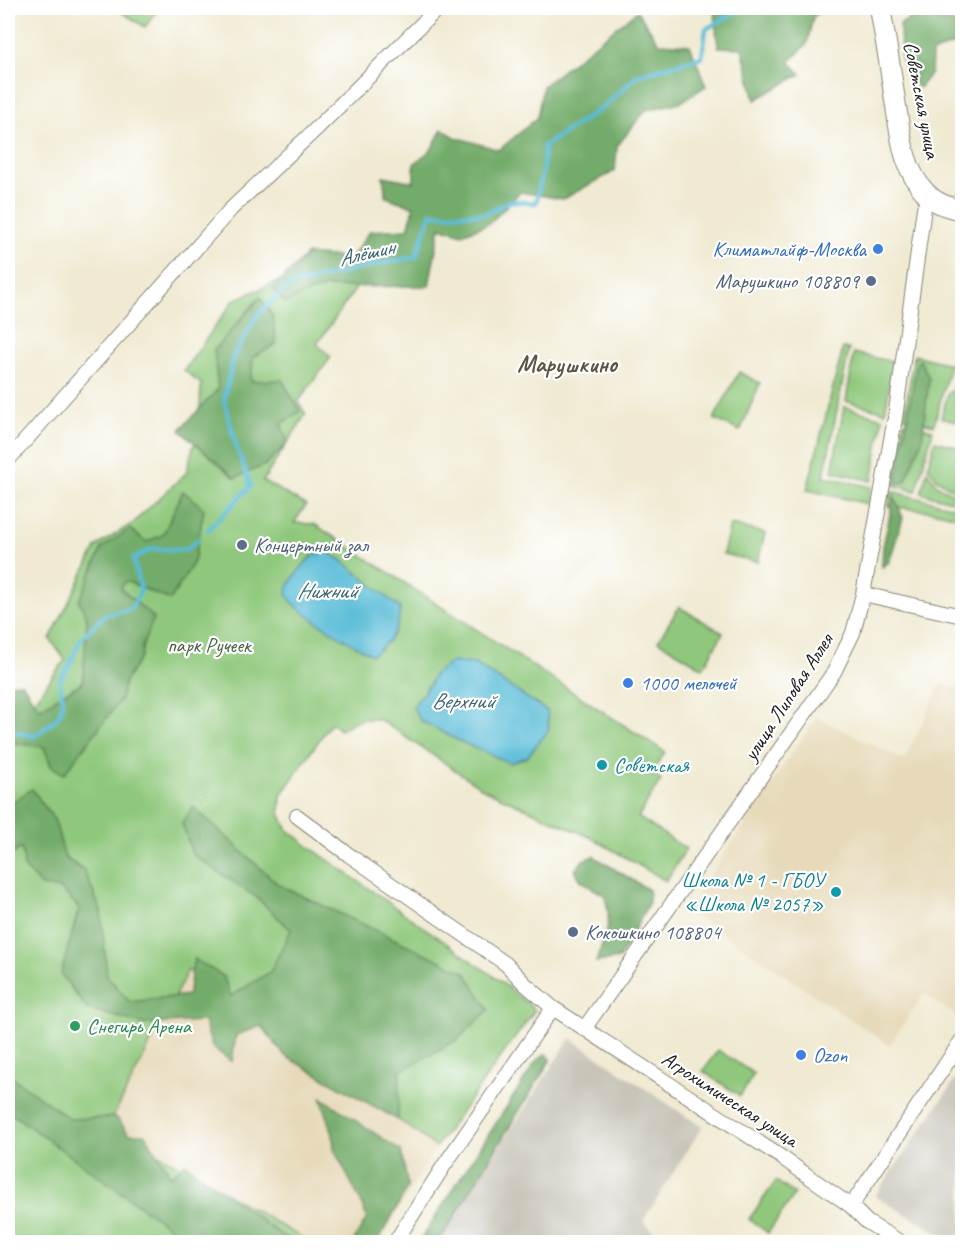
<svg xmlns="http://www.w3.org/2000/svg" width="970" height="1250" font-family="Caveat,sans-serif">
  <rect width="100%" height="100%" fill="#fff"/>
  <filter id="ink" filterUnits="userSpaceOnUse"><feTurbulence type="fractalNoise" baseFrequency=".0167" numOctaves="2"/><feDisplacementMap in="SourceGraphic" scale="12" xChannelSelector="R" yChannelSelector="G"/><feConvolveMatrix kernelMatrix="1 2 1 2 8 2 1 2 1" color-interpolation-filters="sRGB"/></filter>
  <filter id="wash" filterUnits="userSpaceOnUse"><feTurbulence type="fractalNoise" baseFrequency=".008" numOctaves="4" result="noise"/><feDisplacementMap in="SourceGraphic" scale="24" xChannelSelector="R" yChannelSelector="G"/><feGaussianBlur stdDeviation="1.35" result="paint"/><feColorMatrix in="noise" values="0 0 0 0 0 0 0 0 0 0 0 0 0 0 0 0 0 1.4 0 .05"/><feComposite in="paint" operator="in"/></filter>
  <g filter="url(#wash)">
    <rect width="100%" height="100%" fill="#f0ead2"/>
    <!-- built -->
    <path fill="#e7daba" d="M942,682L962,690V1010L958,1017L924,994L889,1045L687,910L816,717L904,760Z
      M188,970L213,985L436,1147L379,1242H309L109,1125Z"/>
    <!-- industrial -->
    <path fill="#c8c4b8" d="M910,8H962V37L913,40Z
      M570,1038L702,1127L643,1221L664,1242H438Z
      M962,1070V1242H954L875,1196Z"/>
    <!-- green -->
    <path fill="#8fc87b" stroke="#56724c" stroke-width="1.5" d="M115,8H159L145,27Z
      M295,274L359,284L317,344L331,357L298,402L306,414L263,481L306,505L294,523L314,524L665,752L652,773L661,780L638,817L686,849L666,881L592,838L485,790L380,720C363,716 354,721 340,730L331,723L281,795L280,813L287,829L311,848L499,980L535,1010L436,1147L213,985L188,970L109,1125L309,1242H8V702L34,701L65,660L50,639L97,546L133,523L186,473L199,426L201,384L184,370L234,300Z
      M843,348L849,349L824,476L871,487L868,504L807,490Z
      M854,353L894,362L885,412L846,401Z
      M914,355L950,364L934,425L904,417Z
      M739,372L760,383L740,431L714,419Z
      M962,385V423L941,418L948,393Z
      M844,407L883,418L872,481L832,471Z
      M903,422L933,430L916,491L892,485Z
      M935,441L957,447L962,457L954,490L937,479L928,467Z
      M927,471L936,484L953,494L951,501L921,493Z
      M891,491L962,509V518L937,512L888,506Z
      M730,525L765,533L758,562L723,554Z
      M679,607L723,633L703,668L658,641Z
      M718,1050L754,1074L740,1096L703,1071Z
      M776,1181L795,1194L768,1233L749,1219Z"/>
    <!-- forest -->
    <path fill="#73ac6b" stroke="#486444" stroke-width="1.5" d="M714,8H824L813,17L807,44L789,62L801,74L755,100L742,48L718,47Z
      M637,11L659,43L690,45L706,86L681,102L646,110L617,146L615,171L563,199L520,192L490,223L462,234L440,227L429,286L326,287L302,295L285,303L273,289L307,254L351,258L370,231L408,229L414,207L386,197L383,176L414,182V164L431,150L442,129L455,137L499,150L537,118L543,86Z
      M909,19H933L962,25V41L932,53L931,73L919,88L907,79L901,57L900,24Z
      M260,297L273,317L276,344L253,357L251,381L282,380L300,411L281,424L288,443L265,465L235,478L180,430L218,389L214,350Z
      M920,360L929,378L922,440L905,482L896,483L917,363Z
      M183,491L204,509L194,562L170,600L126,581L120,588L154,618L143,644L141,657L125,681L121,699L64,774L51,766L44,747L13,743L8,745V684L22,683L39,709L83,682L87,618L79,601L102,548L130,529L146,542L163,535Z
      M894,496L903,518L889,562L882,567L883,547Z
      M32,789L55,821L65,858L84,870L101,911L107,976L130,1002L188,995L194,959L223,976L231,996L270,972L291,930L257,898L192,854L182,823L193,807L279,885L465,972L489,1010L457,1040L400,1071L398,1120L285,1056L261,1026L236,1035L232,1062L212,1047L204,1021L144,1024L87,1009L61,974L79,908L61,889L41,886L24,867L22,848L8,856V805Z
      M593,856L649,890V902L619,959L596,962C605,935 614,923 604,895L581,881L575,870L583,860Z
      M546,1054L551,1059L439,1242H419L537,1060Z
      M8,1074L70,1119L116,1117L129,1134H145L171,1176L185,1163L284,1237L299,1242H190L8,1111Z
      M321,1097L401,1151L408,1187L378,1242H353L367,1218L362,1204L334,1149L333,1134Z"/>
    <!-- water -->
    <path fill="#59bcd7" stroke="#3a6c7a" stroke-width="1.5" d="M326,552L340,559L400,608C399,631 390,642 372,655C356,646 289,610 287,593C287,586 293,578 297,573C306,562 311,553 326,552Z
      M452,662L475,664L547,711L549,730L527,757L510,763L459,741L420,720L413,707L431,682L434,674Z"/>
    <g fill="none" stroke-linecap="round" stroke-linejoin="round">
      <!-- stream -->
      <path stroke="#59bcd7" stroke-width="4.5" d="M208,530L251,486L236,446L224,400L233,357L258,314L291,285L383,263L416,257L431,214H484L510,201L536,203L543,170L544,146L602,108L638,75L702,57L706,29L737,11L740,8
        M8,731L35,736C64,714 65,715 60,679L69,666L81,638L105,615L131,609L141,590L133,559L152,549L185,550L198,540"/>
    </g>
  </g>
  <g filter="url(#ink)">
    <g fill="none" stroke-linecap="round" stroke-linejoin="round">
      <!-- street casing -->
      <g stroke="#868377" stroke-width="16">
        <path id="street" d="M8,460L231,209L315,130L438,8
          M863,594L962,616
          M297,816L349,855L506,964L525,984L553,1008L781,1157L851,1206L867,1222L900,1242
          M584,1029L834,672L853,633L863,594L895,418L924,208L929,196
          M851,1206L962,1040
          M395,1242L445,1164L553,1008"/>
      </g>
      <!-- secondary casing -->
      <g stroke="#868377" stroke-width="22">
        <path id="secondary" d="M880,8C885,36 890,65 894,94C900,127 901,168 926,193C936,204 948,207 962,210"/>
      </g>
      <!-- street -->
      <use href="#street" stroke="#fff" stroke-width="14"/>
      <!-- secondary -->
      <use href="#secondary" stroke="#fff" stroke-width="20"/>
    </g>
  </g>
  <!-- markers -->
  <g fill="#3f7fe0" stroke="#fff" stroke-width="2">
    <circle cx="878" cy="249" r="6"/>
    <circle cx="628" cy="683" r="6"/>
    <circle cx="801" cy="1055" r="6"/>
  </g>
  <g fill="#5c6f8a" stroke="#fff" stroke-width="2">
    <circle cx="871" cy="281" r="6"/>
    <circle cx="242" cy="545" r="6"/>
    <circle cx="573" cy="932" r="6"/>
  </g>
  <g fill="#0f9aa8" stroke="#fff" stroke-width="2">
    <circle cx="602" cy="765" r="6"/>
    <circle cx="836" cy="892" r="6"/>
  </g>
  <circle fill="#2e9e5b" stroke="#fff" stroke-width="2" cx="75" cy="1026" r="6"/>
  <g text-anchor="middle" stroke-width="4.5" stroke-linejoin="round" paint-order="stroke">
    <!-- street labels -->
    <g font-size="21" fill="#1c1c1c" stroke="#fff">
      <text transform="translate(922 100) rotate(79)" y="7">Советская улица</text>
      <text transform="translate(788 697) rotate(-57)" y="7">улица Липовая Аллея</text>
      <text transform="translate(730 1099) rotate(33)" y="7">Агрохимическая улица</text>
    </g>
    <!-- shop labels -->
    <g font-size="21" fill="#366cbe" stroke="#fff" text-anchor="start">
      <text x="866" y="256" text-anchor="end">Климатлайф-Москва</text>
      <text x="640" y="690">1000 мелочей</text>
      <text x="813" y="1062">Ozon</text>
    </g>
    <!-- service labels -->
    <g font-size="21" fill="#4e5e75" stroke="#fff" text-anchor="start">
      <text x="859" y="288" text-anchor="end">Марушкино 108809</text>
      <text x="254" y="552">Концертный зал</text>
      <text x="585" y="939">Кокошкино 108804</text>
    </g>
    <!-- park labels -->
    <g font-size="21" fill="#4a6142" stroke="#fff">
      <text x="209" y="652">парк Ручеек</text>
    </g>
    <!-- culture labels -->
    <g font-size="21" fill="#0d838f" stroke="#fff" text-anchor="start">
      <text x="614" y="772">Советская</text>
      <text x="824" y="887" text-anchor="end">Школа № 1 - ГБОУ<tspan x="824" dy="24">«Школа № 2057»</tspan></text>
    </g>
    <!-- leisure labels -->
    <g font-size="21" fill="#27864d" stroke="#fff" text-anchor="start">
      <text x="87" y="1033">Снегирь Арена</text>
    </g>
    <!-- water labels -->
    <g font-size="22" font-style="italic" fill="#376470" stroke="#fff">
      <text transform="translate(366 252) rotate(-13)" y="8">Алёшин</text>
      <text x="327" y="598">Нижний</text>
      <text x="463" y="708">Верхний</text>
    </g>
    <!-- quarter labels -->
    <g font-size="24" font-weight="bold" fill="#5e5244" stroke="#fff">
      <text x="567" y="372">Марушкино</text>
    </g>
  </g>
  <!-- margin -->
  <rect width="970" height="1250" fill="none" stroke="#fff" stroke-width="30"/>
</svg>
